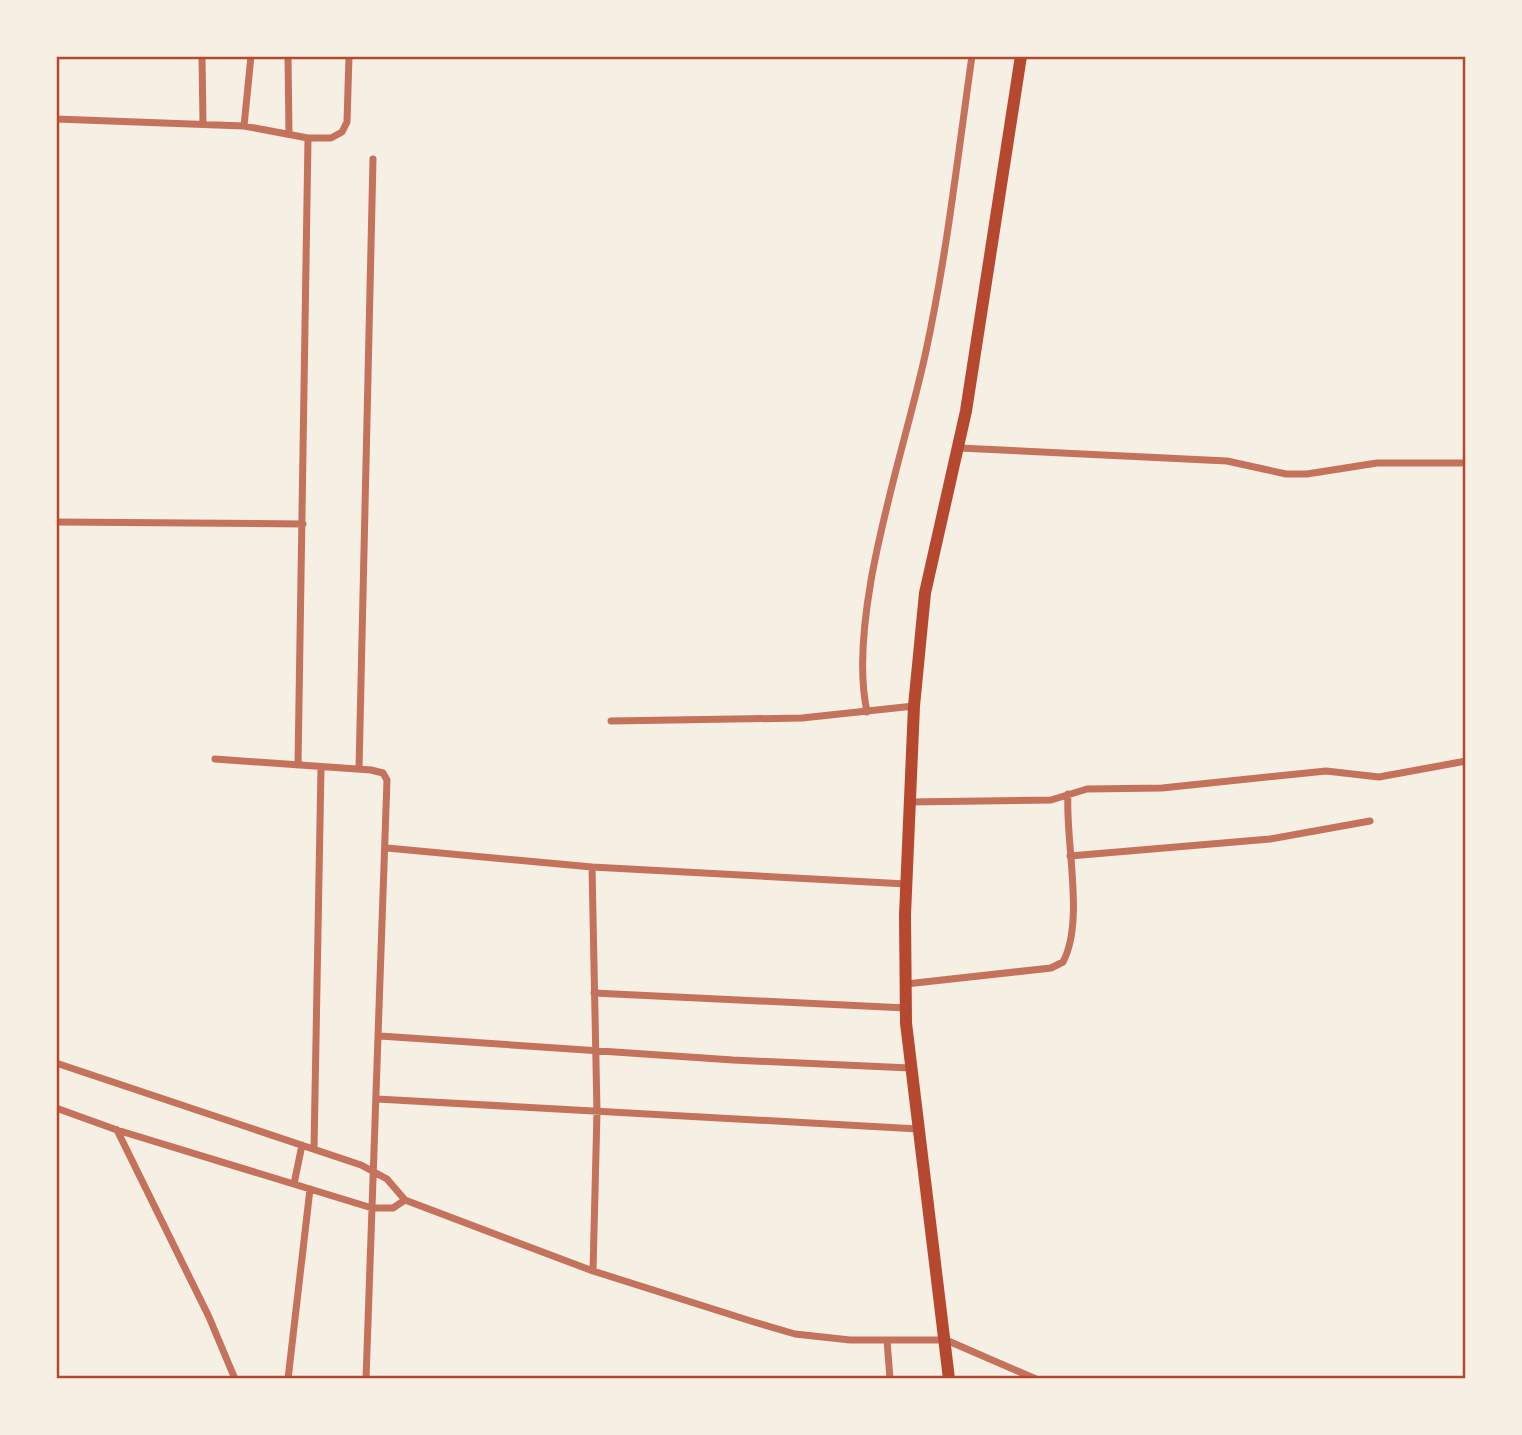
<svg xmlns="http://www.w3.org/2000/svg" width="1522" height="1435" font-family="Karla,sans-serif">
  <rect width="100%" height="100%" fill="#f6efe4"/>
  <g fill="none" stroke-linecap="round" stroke-linejoin="round">
    <!-- minor -->
    <path stroke="#c5725c" stroke-width="7" d="M202,56L203,124
      M288,56L289,134
      M56,119L244,126L308,138H331L342,132L347,122L349,56
      M244,126L251,56
      M959,448L1227,461L1286,474H1307L1377,463H1466
      M56,522L303,524
      M867,712C846,614 905,451 926,351C947,254 958,154 972,56
      M611,721L802,718L914,706
      M215,759L371,770L383,773L387,780L366,1379
      M298,765L308,138
      M359,769L373,159
      M909,802L1051,800L1087,789L1162,788L1326,771L1379,777L1466,761
      M387,848L592,867L906,884
      M1070,856L1270,839L1370,821
      M592,867L597,1112L593,1271
      M906,984L1051,968L1063,962C1085,921 1065,841 1068,794
      M594,993L906,1008
      M380,1036L733,1060L910,1068
      M56,1063L361,1165L387,1179L405,1200L593,1271L754,1322L795,1334L850,1340H946L1036,1379
      M377,1099L918,1129
      M56,1108L117,1130L372,1208H393L405,1200
      M117,1130L209,1317L235,1379
      M314,1149L321,767
      M294,1184L302,1145
      M887,1340L890,1379
      M288,1379L310,1189"/>
    <!-- secondary -->
    <path stroke="#b5482f" stroke-width="12" d="M949,1379L906,1023L905,915L914,706L925,593L966,411L1021,56"/>
  </g>
  <!-- border -->
  <rect width="1522" height="1435" fill="none" stroke="#f6efe4" stroke-width="116"/>
  <rect x="58" y="58" width="1406" height="1319" fill="none" stroke="#b5482f" stroke-width="2.5"/>
</svg>
